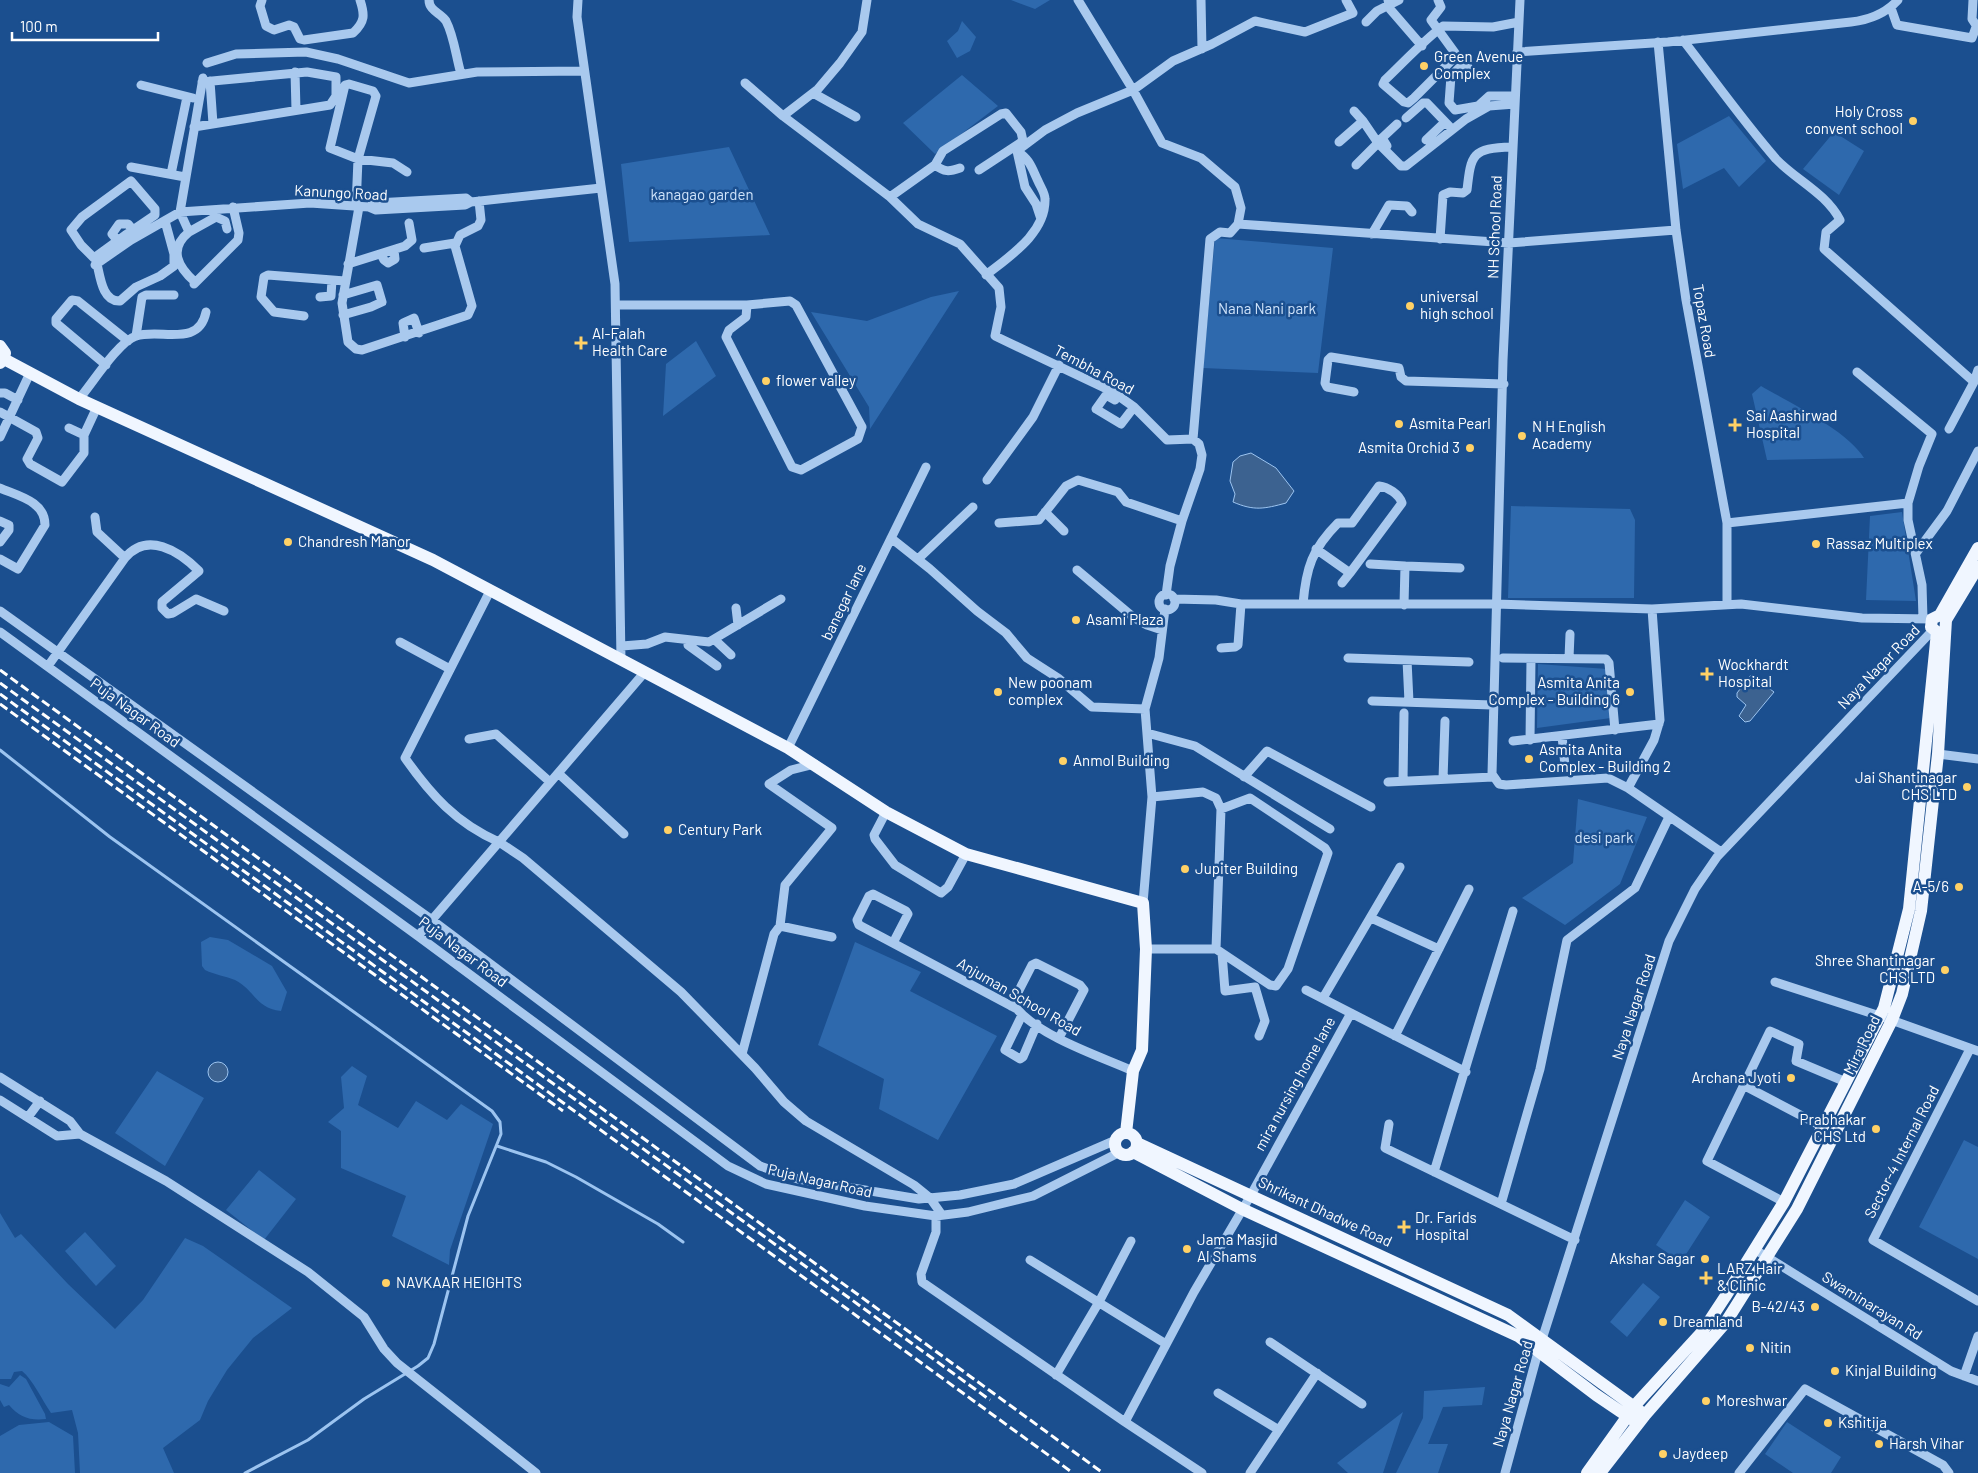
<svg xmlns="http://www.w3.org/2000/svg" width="1978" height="1473" font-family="Barlow,sans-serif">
  <rect width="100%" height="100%" fill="#1b4f8f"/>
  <!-- green -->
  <path fill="#2e69ad" d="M1011,0H1050L1035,9Z
    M962,21L976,37L970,51L957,58L947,41L958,31Z
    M962,75L998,106L935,154L903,123Z
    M1729,116L1766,161L1739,187L1724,168L1683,189L1677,144Z
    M1834,132L1864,151L1839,195L1803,169Z
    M729,147L770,235L629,242L621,164Z
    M1215,238L1333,248L1318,373L1203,368Z
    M959,291L870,429L869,407L811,312L867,321L931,297Z
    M696,341L716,376L663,416L666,364Z
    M1761,386C1789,402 1848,431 1864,458L1767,460L1752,394Z
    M1511,506L1630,509L1635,520L1634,598H1508Z
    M1902,512L1916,601L1866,600L1870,516Z
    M1538,664L1607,669L1611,718L1537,728Z
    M1578,799L1647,817L1620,884L1565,925L1522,898L1573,863Z
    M210,937L228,940L272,966L287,992L281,1011C255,1008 255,990 235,980C226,976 215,975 205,970L202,966L201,942Z
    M855,942L921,972L910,991L997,1036L938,1140L879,1109L884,1079L818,1045Z
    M352,1066L367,1076L358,1105L398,1128L416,1101L447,1120L461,1104L493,1124L450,1250L449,1265L392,1236L406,1196L341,1168V1131L328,1122L344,1108L341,1077Z
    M157,1071L204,1098L165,1166L115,1133Z
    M1964,1140L1978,1147V1259L1919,1227Z
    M259,1170L296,1199L264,1240L226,1210Z
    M1685,1200L1710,1217L1681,1262L1656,1245Z
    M0,1213L15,1238L21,1234L68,1284L115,1329L143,1300L185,1238L203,1246L292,1308L253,1338L227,1370L208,1401L200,1420L163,1448L174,1473H80L78,1433L72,1410L51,1413C42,1400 33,1380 22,1371L14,1372L11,1379H0Z
    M85,1232L116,1266L96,1286L65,1251Z
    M1643,1283L1660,1297L1627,1337L1610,1322Z
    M20,1375L26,1379L45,1414L46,1419C30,1421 19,1417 9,1405L4,1407L0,1400V1384L9,1387Z
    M1485,1387L1482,1405L1443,1407L1428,1444H1448L1438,1473H1396L1423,1418L1424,1391Z
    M1403,1412L1383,1473H1348L1337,1463Z
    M49,1422L73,1436L75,1473H0V1436L19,1425Z
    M1787,1422L1841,1457L1831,1473H1793L1765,1454Z"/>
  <!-- water -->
  <path fill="#3c6290" stroke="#9cc4f0" d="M1251,453L1276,468L1294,491L1286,503C1264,509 1254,511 1233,502L1235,494L1230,481L1233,462L1240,456Z
    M1751,675L1774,692L1750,721L1745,722L1739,716L1746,705L1737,697V693Z
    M208 1072a10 10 0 1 1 20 0a10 10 0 1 1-20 0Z"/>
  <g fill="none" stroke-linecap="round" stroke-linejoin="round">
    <!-- stream -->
    <path stroke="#9cc4f0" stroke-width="3" d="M0,750L110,837L492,1111L500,1122L501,1134L468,1216L434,1344L428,1358L418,1366L364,1399L308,1440L245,1473
      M497,1146L546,1162L576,1177L658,1224L683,1242"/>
    <!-- minor -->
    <path stroke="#a9c9ee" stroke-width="9" d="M262,0L260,6L266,26L274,30L289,25L294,27L300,39L304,40L353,33C365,22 365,15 360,0
      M429,0C429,11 441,13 446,21C454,36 456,57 461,74
      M578,0L577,17L615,284L621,660
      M1078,0L1133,90L1162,143L1201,158L1235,187L1241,208L1238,224L1230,233L1220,232L1210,239L1193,439
      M1201,0L1202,49
      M1388,0L1390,9L1422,46
      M1438,0L1441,7L1431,20L1455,53L1454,58L1414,98L1408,103L1404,102L1383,84L1385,80C1404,62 1422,42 1443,26L1493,27L1519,22
      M1520,0L1503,360L1492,774L1499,784L1506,785L1608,778L1628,788L1721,852
      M1973,0L1972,19L1978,28
      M1891,8L1897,25L1972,38L1976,27
      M1366,22L1377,11L1399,0
      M1683,40C1714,80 1743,121 1776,159C1796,180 1826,193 1840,220L1826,232L1824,249L1974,382
      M1658,42L1676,230L1686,300L1727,523V604
      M1517,52L1668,42L1851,22C1869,20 1886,13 1898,0
      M207,63L236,54L306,52L338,59L409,83L477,72L584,71
      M1468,67L1459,68L1451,76L1449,103L1455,110L1478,106L1489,96H1515
      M295,72L296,110
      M210,81L213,124
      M745,83L783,116L890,197L918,224L960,244L999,288L1001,307L995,336L1113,392L1134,407L1167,440L1193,439L1199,444L1202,455L1200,469L1182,521L1170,566L1166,595
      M141,85L193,98
      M813,93L856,117
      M1354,111L1363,121L1378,143L1401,166H1406L1466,119L1489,106L1515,104
      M783,116L818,89L840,63L862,32L867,0
      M1406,118L1423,103H1427L1452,129
      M194,127L330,105L336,96V77L307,72L202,82
      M1426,140L1445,122
      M1339,142L1363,121
      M1387,146L1382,138L1397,124
      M1017,151L1045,130L1077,113L1133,90L1173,61L1212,44L1255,21L1305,32L1353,13L1346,0
      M935,165C944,172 949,172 960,168
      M1356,165L1378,143
      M131,167L185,177
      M171,174L187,97
      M890,197L935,165L943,151L1001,114L1006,113L1021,132L1023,141L979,170
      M356,207L358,159L376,96L373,91L349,84L345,85L330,148L358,159L393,163L407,172
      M359,207L342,303L348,342L356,349L362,350L468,315L472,306L455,246L460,235L478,226L481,220L479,201
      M369,207L376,203L466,198L471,202
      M1238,224L1509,243L1676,230
      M189,232L216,217L225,221L227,229
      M127,234L155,215V209L131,181L82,217L71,230L81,245L94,258L127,234L131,240
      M1372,234L1389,205L1407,206L1412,212
      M1440,239L1443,195L1450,192L1463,193L1467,190C1471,154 1472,148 1512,147
      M118,241L112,234L119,224H128L133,230
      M424,248L455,243
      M381,254L384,260L388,263L395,259L394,250
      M96,260C100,273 101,302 120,301L136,287L160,276L174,266V254L165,221
      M348,264L405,246L412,240L409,223
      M95,265L131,240L180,212L310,203L369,207L376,210L465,205L471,202L601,188
      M986,275C1010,256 1046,233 1045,199C1045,193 1040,186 1038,181C1031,166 1030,160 1017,151L1025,187L1036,204L1041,219
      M195,282C178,267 168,249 189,232L180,212L203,78
      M194,284L238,240L239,233L233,207
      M343,295L377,285L382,302L371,307L343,315
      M320,297L331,296L332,280
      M616,305H747L790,301L796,305L862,427L858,439L801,470L792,467L726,337L729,330L746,317L747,305
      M304,316L274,312L261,297L264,277L268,275L345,281
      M136,336L142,297L146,295H174
      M405,337L403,323L414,318L419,333
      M106,365L56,323V319L72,300L78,301L128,341
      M1354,392L1327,387L1325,383L1328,360L1331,357L1399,368L1401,377L1406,381L1504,384
      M0,393H5L18,400
      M79,399C92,384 118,342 136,336C160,328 199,348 206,312
      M1115,400L1106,395L1096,409L1121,424L1134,407
      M0,412L36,432L38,438L27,459L30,464L62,482L84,453V435L97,407
      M69,428L84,435
      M1949,429L1974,382L1978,370
      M0,437L30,373
      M987,480L1033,417L1059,365
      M0,488C18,496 45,501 45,525L18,569L0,559
      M1908,503V520L1922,585L1923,619
      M1045,512L1064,531
      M95,517L97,532L125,558
      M0,521L9,525V530L0,542
      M999,523L1039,520L1066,486L1078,480L1118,492L1126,502L1182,521
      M1727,523L1908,503L1919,466L1932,434L1857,372
      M891,538L930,569L977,611L1006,633L1027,658L1058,678L1092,707L1145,709
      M1916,553L1947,511L1978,451
      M918,559L973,507
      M1370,564L1405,566
      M1077,570L1133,617L1147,625L1162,630
      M1342,583L1350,573
      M1159 602a8 8 0 1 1 16 0a8 8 0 1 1-16 0Z
      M1174,599L1216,600L1241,604H1496L1652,609L1741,604L1862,618L1932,619
      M1303,604C1306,568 1312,549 1338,523H1352L1379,486C1388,487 1399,494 1402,503L1350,573L1316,549
      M1404,605L1405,566L1460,568
      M736,608L738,625
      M0,611L432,920L760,1166L798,1179L919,1199L960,1195L1014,1184L1116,1140
      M0,632L418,936L728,1166L766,1184L865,1206L936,1216L968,1212L1033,1196L1120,1152
      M714,639L731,655
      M689,640L688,645L717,666
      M400,642L450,669
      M622,646L647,644L665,637L709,642L781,599
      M1221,648L1235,647L1238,645L1241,604
      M1348,658L1469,662
      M1503,658L1606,659L1609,663L1615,730
      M1569,658L1570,634
      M1407,660L1409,702
      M48,666L125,558C147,531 179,551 199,571L162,602V608L168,614L173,613L196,599L224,611
      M644,673L499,842L523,858L681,992L755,1068L784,1102L806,1121L914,1185L930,1198L942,1215
      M1372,701L1492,705
      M1147,733L1195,746L1330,829
      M1562,736L1565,766
      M469,739L496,734L550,782
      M1530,740L1531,659
      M1513,741L1659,724
      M788,748L926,467
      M1938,754L1978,759
      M558,773L624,834
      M1244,777L1267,751L1371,807
      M1443,779L1445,721
      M1403,781L1404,713
      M1388,782L1493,777
      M1628,788L1654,740L1660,720L1652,609
      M886,812L874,835L875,839L895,865L941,893L948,887L966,854
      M1143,903L1152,797L1145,709L1159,658L1165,609
      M1371,918L1439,949
      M780,926L785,885L832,828L769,784L791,770L815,764
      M418,936L499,842C456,823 431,795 405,758L490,591
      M893,943L908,914L906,911L873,894L869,896L857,920L859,925C912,953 965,981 1017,1009C1041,1037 1099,1056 1133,1071
      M1146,949H1216L1221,809L1216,798L1203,792L1152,797
      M1216,949L1270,985L1276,986L1288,969L1328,853L1325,848L1250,798L1221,809
      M1222,953L1225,991L1255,987L1265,1021L1259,1036
      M1775,982L1880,1016L1978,1051
      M1306,990L1466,1072
      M1323,998L1400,867
      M1011,1006L1032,965L1036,963L1080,985L1084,990L1059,1038
      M1022,1015L1005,1050L1020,1059L1023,1057L1037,1024
      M1395,1036L1469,889
      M1970,1049L1873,1240L1978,1301
      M742,1054L774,934L780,926L832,937
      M0,1077L70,1121L80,1134L166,1181L308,1272L364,1317L384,1349L397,1363L536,1473
      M1745,1086L1823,1127
      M0,1100L57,1136L80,1134
      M28,1117L40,1101
      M1389,1124L1385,1148L1575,1240
      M1434,1172L1513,911
      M1784,1202L1707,1161L1770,1031L1799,1044L1796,1061L1846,1082
      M1501,1204L1540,1069L1567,940L1635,888L1669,817
      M936,1216V1232L921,1274L922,1282L1125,1422L1194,1292L1251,1195L1351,1013
      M1754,1249L1951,1371L1978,1381
      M1030,1260L1166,1344
      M1270,1342L1362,1404
      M1056,1375L1099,1302L1131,1241
      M1964,1376L1978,1336
      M1218,1393L1279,1430
      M1125,1422L1202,1473
      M1250,1473L1317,1373
      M1505,1473L1538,1352L1669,941L1695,889L1717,857L1933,630
      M1739,1473L1805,1389L1943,1465L1949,1473"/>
    <!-- major -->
    <path stroke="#f0f6ff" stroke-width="12" d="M0,346L5,353L4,359L0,363
      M4,359L79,399L433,560L788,748L886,812L966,854L1143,903L1146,949L1142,1050L1133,1071L1126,1133
      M1937,632L1931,627L1932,619L1940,615L1978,548
      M1115 1144a11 11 0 1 1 22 0a11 11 0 1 1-22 0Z
      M1137,1143L1508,1315L1640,1411
      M1133,1152L1242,1209L1518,1336L1596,1395L1633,1420
      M1587,1473L1637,1403L1702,1332L1725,1297L1784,1202L1884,1008L1909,909L1937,632
      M1600,1473L1645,1415L1726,1322L1797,1209L1892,1020L1902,994L1921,911L1938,754L1946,620L1978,567"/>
    <!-- rail -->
    <path stroke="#fff" stroke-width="3" stroke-dasharray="9 4" stroke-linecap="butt" d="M0,670L1103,1473
      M0,683L990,1400
      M0,694L1073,1473
      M0,704L563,1111"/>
  </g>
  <!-- markers -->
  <g fill="#ffd166" stroke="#1b4f8f" stroke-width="2">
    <circle cx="1424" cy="66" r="5"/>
    <circle cx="1913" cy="121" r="5"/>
    <circle cx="1410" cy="306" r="5"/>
    <path d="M578.5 335.5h5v5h5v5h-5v5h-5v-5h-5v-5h5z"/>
    <circle cx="766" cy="381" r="5"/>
    <circle cx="1399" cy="424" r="5"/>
    <path d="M1732.5 417.5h5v5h5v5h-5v5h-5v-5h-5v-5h5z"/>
    <circle cx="1522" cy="436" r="5"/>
    <circle cx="1470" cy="448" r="5"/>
    <circle cx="288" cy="542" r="5"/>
    <circle cx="1816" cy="544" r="5"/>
    <circle cx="1076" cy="620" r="5"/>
    <path d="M1704.5 666.5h5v5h5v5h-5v5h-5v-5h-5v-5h5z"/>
    <circle cx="998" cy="692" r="5"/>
    <circle cx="1630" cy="692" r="5"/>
    <circle cx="1529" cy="759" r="5"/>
    <circle cx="1063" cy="761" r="5"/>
    <circle cx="1967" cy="787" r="5"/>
    <circle cx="668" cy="830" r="5"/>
    <circle cx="1185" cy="869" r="5"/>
    <circle cx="1959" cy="887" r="5"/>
    <circle cx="1945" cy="970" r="5"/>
    <circle cx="1791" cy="1078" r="5"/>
    <circle cx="1876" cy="1129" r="5"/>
    <path d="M1401.5 1219.5h5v5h5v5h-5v5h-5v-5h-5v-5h5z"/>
    <circle cx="1187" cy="1249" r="5"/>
    <circle cx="1705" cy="1259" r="5"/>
    <path d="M1703.5 1270.5h5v5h5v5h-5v5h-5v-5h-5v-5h5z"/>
    <circle cx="386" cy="1283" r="5"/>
    <circle cx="1815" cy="1307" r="5"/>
    <circle cx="1663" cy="1322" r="5"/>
    <circle cx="1750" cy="1348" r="5"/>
    <circle cx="1835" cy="1371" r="5"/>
    <circle cx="1706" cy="1401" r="5"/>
    <circle cx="1828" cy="1423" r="5"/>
    <circle cx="1879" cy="1444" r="5"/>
    <circle cx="1663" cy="1454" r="5"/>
  </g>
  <g text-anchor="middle" stroke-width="5" stroke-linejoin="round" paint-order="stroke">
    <!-- poi labels -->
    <g font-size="15" fill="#fff" stroke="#1b4f8f" text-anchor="start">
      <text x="1434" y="62">Green Avenue<tspan x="1434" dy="17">Complex</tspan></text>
      <text x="1903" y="117" text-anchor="end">Holy Cross<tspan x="1903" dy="17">convent school</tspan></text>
      <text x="1420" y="302">universal<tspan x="1420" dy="17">high school</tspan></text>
      <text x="592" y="339">Al-Falah<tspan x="592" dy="17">Health Care</tspan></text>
      <text x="776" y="386">flower valley</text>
      <text x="1746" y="421">Sai Aashirwad<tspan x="1746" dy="17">Hospital</tspan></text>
      <text x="1409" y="429">Asmita Pearl</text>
      <text x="1532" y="432">N H English<tspan x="1532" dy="17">Academy</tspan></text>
      <text x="1460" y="453" text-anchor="end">Asmita Orchid 3</text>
      <text x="298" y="547">Chandresh Manor</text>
      <text x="1826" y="549">Rassaz Multiplex</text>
      <text x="1086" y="625">Asami Plaza</text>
      <text x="1718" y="670">Wockhardt<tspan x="1718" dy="17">Hospital</tspan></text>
      <text x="1008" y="688">New poonam<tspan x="1008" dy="17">complex</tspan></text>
      <text x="1620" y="688" text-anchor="end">Asmita Anita<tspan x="1620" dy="17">Complex - Building 6</tspan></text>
      <text x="1539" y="755">Asmita Anita<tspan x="1539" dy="17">Complex - Building 2</tspan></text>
      <text x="1073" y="766">Anmol Building</text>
      <text x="1957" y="783" text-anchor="end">Jai Shantinagar<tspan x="1957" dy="17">CHS LTD</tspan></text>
      <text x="678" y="835">Century Park</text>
      <text x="1195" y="874">Jupiter Building</text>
      <text x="1949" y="892" text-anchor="end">A-5/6</text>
      <text x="1935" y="966" text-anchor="end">Shree Shantinagar<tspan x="1935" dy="17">CHS LTD</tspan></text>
      <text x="1781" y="1083" text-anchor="end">Archana Jyoti</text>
      <text x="1866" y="1125" text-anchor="end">Prabhakar<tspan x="1866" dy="17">CHS Ltd</tspan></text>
      <text x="1415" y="1223">Dr. Farids<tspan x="1415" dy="17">Hospital</tspan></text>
      <text x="1197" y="1245">Jama Masjid<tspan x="1197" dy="17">Al Shams</tspan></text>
      <text x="1695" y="1264" text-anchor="end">Akshar Sagar</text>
      <text x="1717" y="1274">LARZ Hair<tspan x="1717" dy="17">&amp; Clinic</tspan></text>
      <text x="396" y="1288">NAVKAAR HEIGHTS</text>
      <text x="1805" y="1312" text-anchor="end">B-42/43</text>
      <text x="1673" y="1327">Dreamland</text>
      <text x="1760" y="1353">Nitin</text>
      <text x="1845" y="1376">Kinjal Building</text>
      <text x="1716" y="1406">Moreshwar</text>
      <text x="1838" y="1428">Kshitija</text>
      <text x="1889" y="1449">Harsh Vihar</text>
      <text x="1673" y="1459">Jaydeep</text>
    </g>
    <!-- street labels -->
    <g font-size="15" fill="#fff" stroke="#1b4f8f">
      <text transform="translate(341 193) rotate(3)" y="5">Kanungo Road</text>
      <text transform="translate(1495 227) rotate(-88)" y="5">NH School Road</text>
      <text transform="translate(1704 321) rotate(80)" y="5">Topaz Road</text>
      <text transform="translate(1094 370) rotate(28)" y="5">Tembha Road</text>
      <text transform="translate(844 602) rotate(-64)" y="5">banegar lane</text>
      <text transform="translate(1879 667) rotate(-46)" y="5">Naya Nagar Road</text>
      <text transform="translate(135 713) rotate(36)" y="5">Puja Nagar Road</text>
      <text transform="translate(463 952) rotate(37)" y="5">Puja Nagar Road</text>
      <text transform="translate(1019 997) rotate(30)" y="5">Anjuman School Road</text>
      <text transform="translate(1634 1007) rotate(-72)" y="5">Naya Nagar Road</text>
      <text transform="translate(1862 1045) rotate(-64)" y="5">Mira Road</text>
      <text transform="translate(1295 1084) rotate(-61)" y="5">mira nursing home lane</text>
      <text transform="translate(1902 1152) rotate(-63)" y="5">Sector-4 Internal Road</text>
      <text transform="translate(820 1181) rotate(13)" y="5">Puja Nagar Road</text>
      <text transform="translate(1325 1212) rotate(25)" y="5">Shrikant Dhadwe Road</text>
      <text transform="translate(1872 1306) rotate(32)" y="5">Swaminarayan Rd</text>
      <text transform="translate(1513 1394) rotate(-74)" y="5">Naya Nagar Road</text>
    </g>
    <!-- park labels -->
    <g font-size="15" fill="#cfe3fa" stroke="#1b4f8f">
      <text x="702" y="200">kanagao garden</text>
      <text x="1267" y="314">Nana Nani park</text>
      <text x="1604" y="843">desi park</text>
    </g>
  </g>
  <!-- scale -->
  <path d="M12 32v8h146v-8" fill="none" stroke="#ffffff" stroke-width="2.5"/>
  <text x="20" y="32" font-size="15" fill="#ffffff" stroke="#1b4f8f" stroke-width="4" paint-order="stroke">100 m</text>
</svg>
